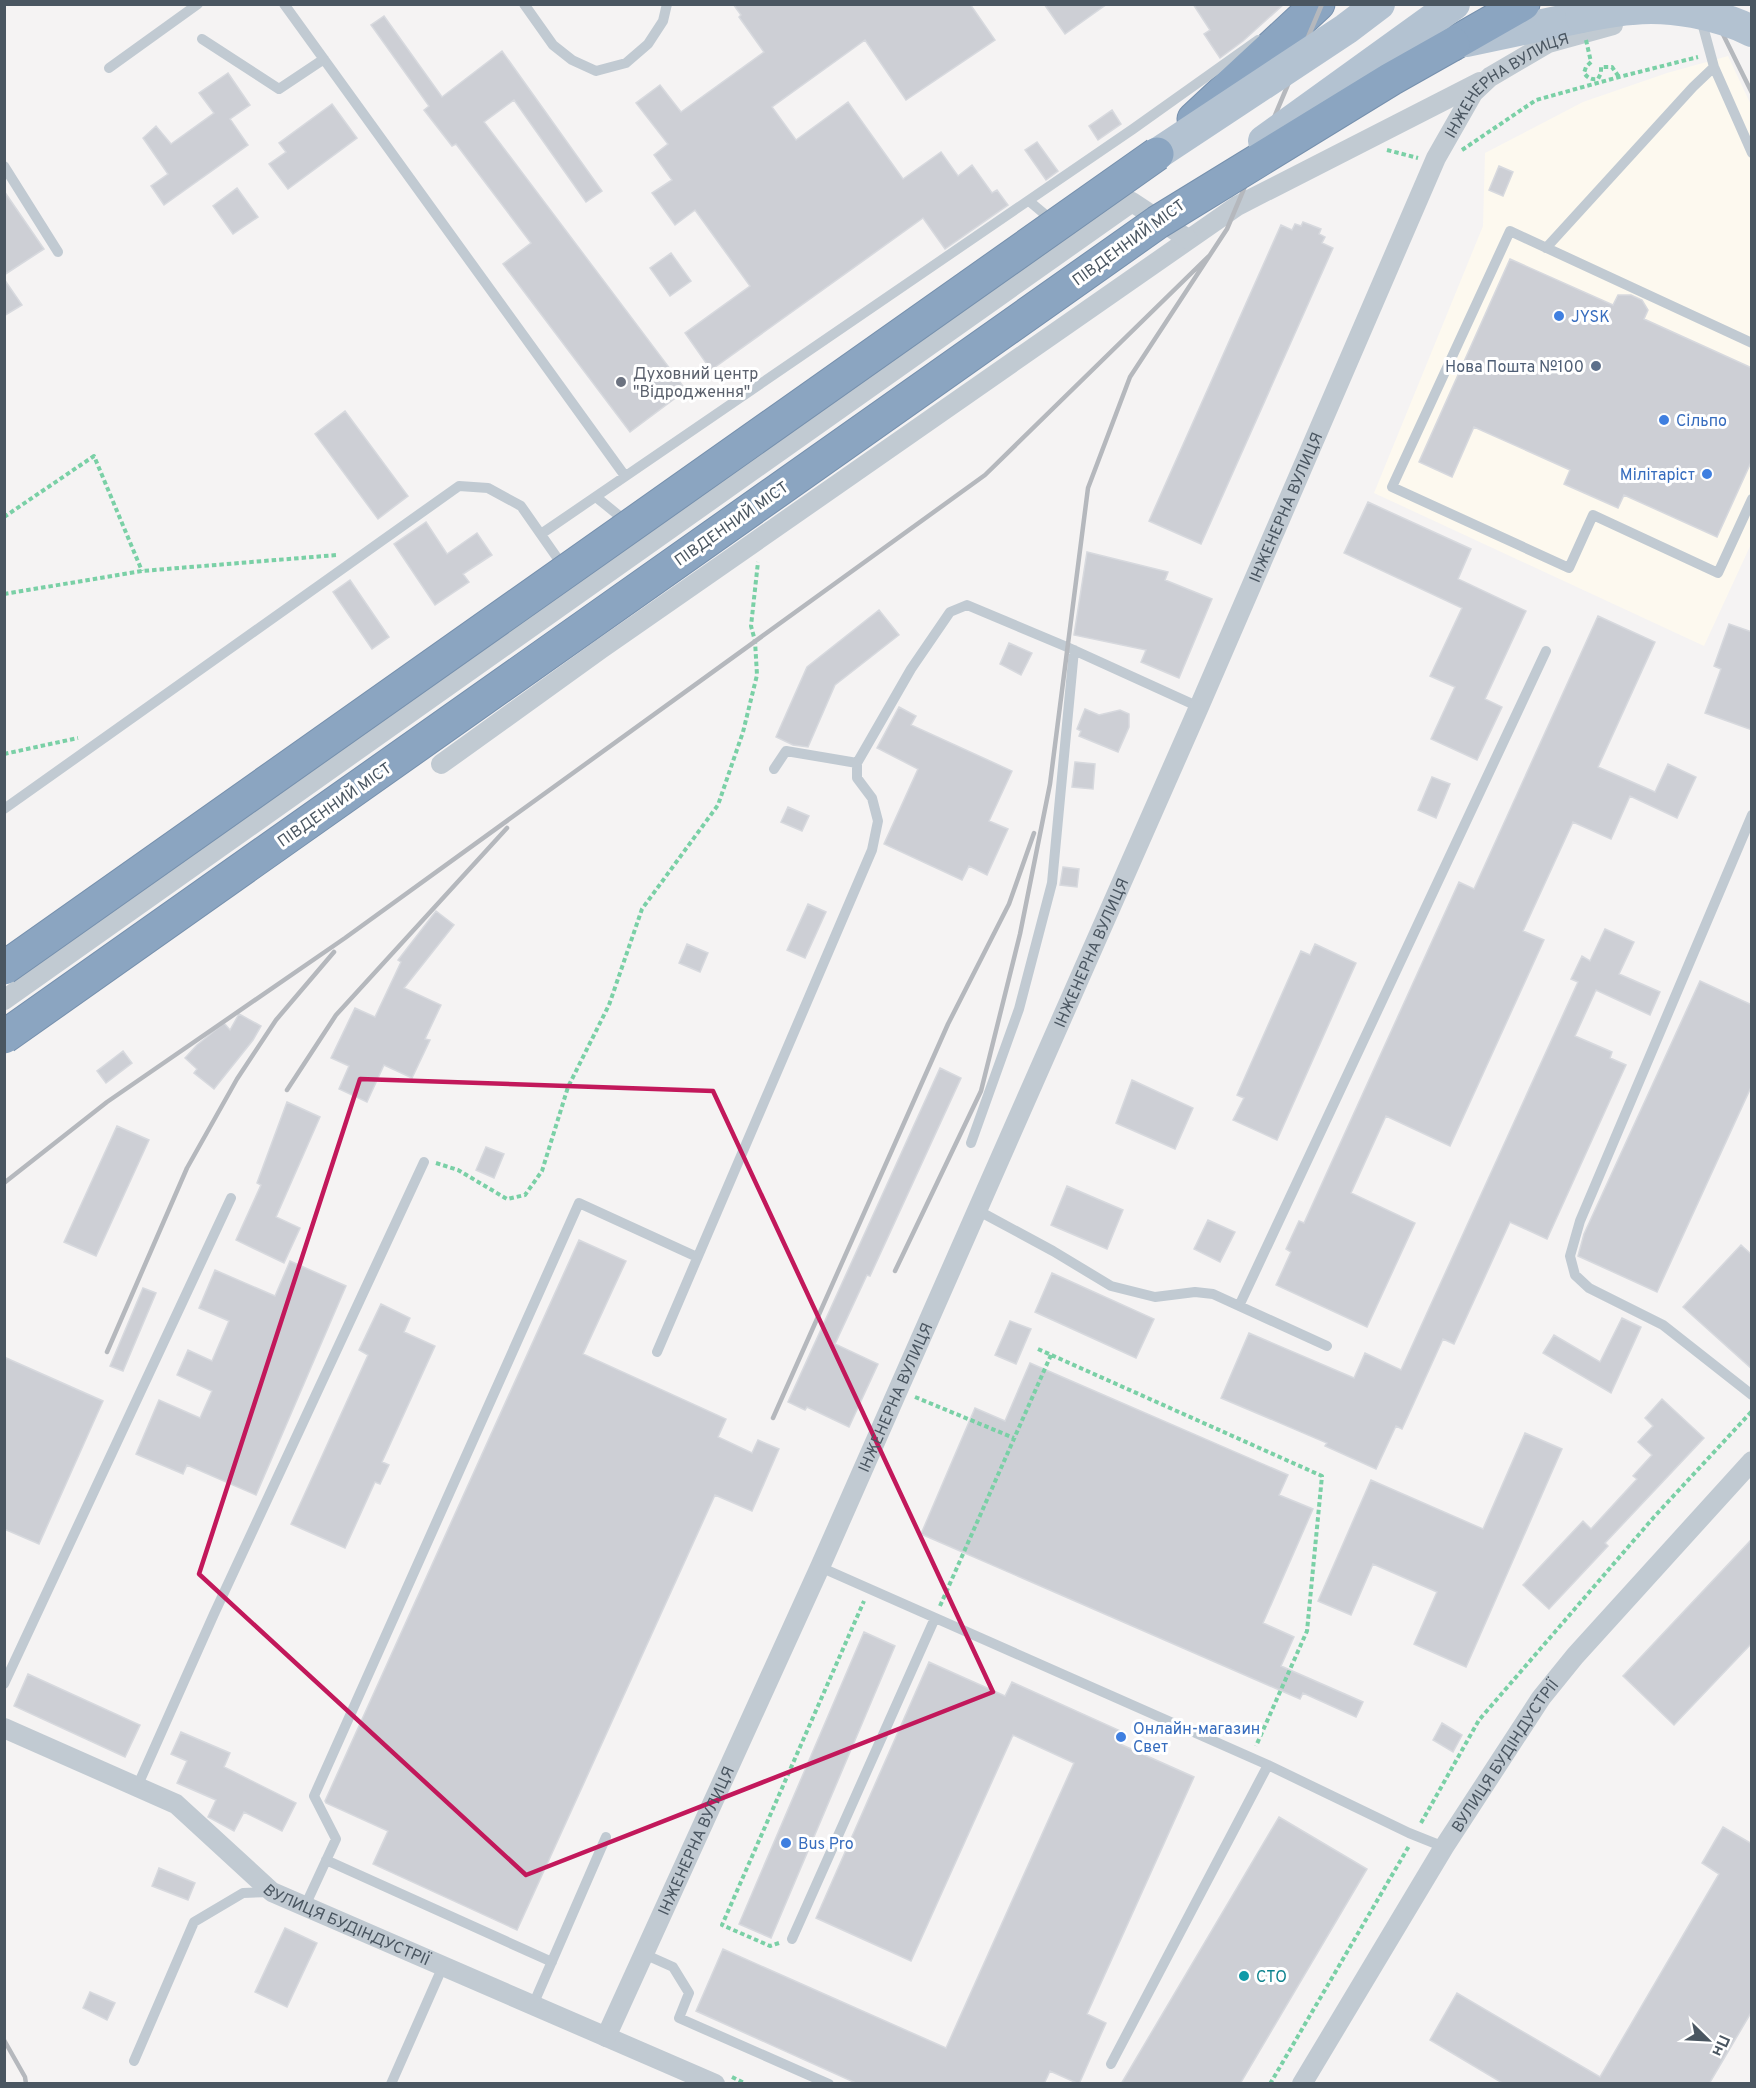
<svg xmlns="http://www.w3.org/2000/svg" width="1756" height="2088" font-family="Overpass,sans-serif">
  <rect width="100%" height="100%" fill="#f5f3f3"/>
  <!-- commercial -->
  <path fill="#fdf9ef" d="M1728,56L1752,107V542L1704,646L1374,493L1483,226L1485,153L1583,102L1667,73Z"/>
  <!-- building -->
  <path fill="#cdcfd5" stroke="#d7d9de" stroke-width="1.5" d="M733,4H970L995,40L906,100L865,40L772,107L796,140L848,102L903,179L941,152L958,176L972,165L992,193L997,190L1008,205L945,249L923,218L711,370L685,333L750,286L695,210L675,225L652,193L672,180L654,155L668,144L636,103L660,85L681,112L764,52L739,17L741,15Z
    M1044,4H1107L1065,34Z
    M1193,4H1284L1243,41L1220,58L1204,34L1210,30Z
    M384,16L442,97L502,51L602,191L586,202L514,100L484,122L686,390L630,432L503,264L531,243L456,144L452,146L424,110L429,106L371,25Z
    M228,73L250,105L230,119L248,145L164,205L151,186L168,174L143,138L156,126L171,144L214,113L199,93Z
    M332,104L357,138L288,189L269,164L286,152L279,143Z
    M1112,110L1121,124L1098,140L1089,126Z
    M1037,142L1058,171L1046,180L1025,150Z
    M1499,166L1513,172L1503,196L1489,190Z
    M237,188L258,217L233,234L213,206Z
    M4,191L44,249L4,275Z
    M1303,222L1321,229L1319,234L1325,237L1322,243L1333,248L1201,544L1149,521L1281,225L1292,230L1295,224L1301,226Z
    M671,253L691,281L670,296L650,268Z
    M1510,259L1613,305L1618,295H1631L1642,300L1648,310L1644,319L1752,368V460L1717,537L1624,495L1618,508L1564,484L1570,470L1474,427L1452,477L1419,462Z
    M4,279L22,305L4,316Z
    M345,411L408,496L378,519L315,434Z
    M1368,502L1471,549L1458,579L1526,611L1485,699L1502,707L1477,760L1431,739L1455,687L1430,676L1462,608L1344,553Z
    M426,522L447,554L477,533L492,555L463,574L469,582L435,605L394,544Z
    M1087,552L1168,572L1165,580L1212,599L1179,678L1141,662L1146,650L1074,635Z
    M350,580L389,637L372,649L333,592Z
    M879,610L899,635L835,685L808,747L793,745L776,737L807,667Z
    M1598,616L1655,642L1598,767L1655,792L1668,764L1696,777L1677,818L1630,796L1611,839L1573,822L1523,931L1544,940L1450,1146L1386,1116L1351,1193L1415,1223L1367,1327L1276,1285L1291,1252L1286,1249L1299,1221L1304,1223L1459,882L1474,889Z
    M1729,624L1752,632V730L1705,713L1721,669L1714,666Z
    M1009,643L1032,653L1021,675L1000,664Z
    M899,707L916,716L911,725L1012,771L989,821L1008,829L987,875L969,866L962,880L884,844L918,769L877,748Z
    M1085,709L1099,715L1120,710L1129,714V727L1118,752L1079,736L1081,731L1077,729Z
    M1075,762L1095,764L1093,789L1072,787Z
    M1432,777L1450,784L1436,818L1418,810Z
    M788,807L809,816L802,831L781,822Z
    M1063,867L1079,869L1077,887L1060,885Z
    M808,904L826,912L805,958L787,950Z
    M436,911L454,925L404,988L441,1005L425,1039L430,1040L412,1078L384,1065L367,1102L339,1089L349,1066L331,1058L355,1008L375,1017L401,962L398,960Z
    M1605,929L1634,942L1619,974L1660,992L1650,1015L1596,990L1575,1036L1612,1052L1610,1058L1626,1065L1547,1239L1510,1222L1454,1344L1443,1339L1402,1429L1396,1426L1376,1469L1325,1446L1327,1443L1221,1398L1249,1333L1354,1378L1365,1353L1401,1370L1578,982L1571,979L1582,956L1590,961Z
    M687,944L708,953L700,972L679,963Z
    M1315,944L1356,963L1277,1140L1233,1120L1244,1098L1237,1095L1301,951L1310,955Z
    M1700,981L1752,1005V1085L1657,1292L1578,1256L1584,1234Z
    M239,1014L261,1026L253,1040L214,1089L194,1073L197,1069L185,1058L197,1045L224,1023L230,1030Z
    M123,1051L132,1063L106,1083L97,1071Z
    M940,1068L961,1078L870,1276L867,1275L835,1344L878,1364L849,1427L807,1407L805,1410L788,1402Z
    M1132,1080L1193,1108L1175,1149L1116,1123Z
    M287,1102L320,1117L276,1217L300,1228L284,1263L236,1240L261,1185L257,1183Z
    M117,1126L149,1140L96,1256L64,1242Z
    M486,1147L504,1154L494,1178L476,1170Z
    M1067,1186L1123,1210L1107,1249L1051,1225Z
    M1208,1220L1235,1232L1220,1262L1194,1249Z
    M579,1240L626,1261L583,1354L726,1419L718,1437L752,1453L758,1440L779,1449L752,1511L715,1495L517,1930L373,1864L388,1831L326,1803L325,1801Z
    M1741,1245L1752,1255V1369L1683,1307Z
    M290,1261L346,1286L256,1495L187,1465L183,1474L136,1454L159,1400L200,1418L212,1391L177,1375L188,1350L212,1361L229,1321L199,1308L215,1270L275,1296Z
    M1052,1273L1154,1319L1136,1358L1035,1312Z
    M143,1288L156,1293L123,1371L110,1366Z
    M381,1304L410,1318L404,1332L435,1346L382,1462L389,1465L380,1484L375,1482L345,1548L291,1524L368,1355L359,1350Z
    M1622,1318L1641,1327L1611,1393L1543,1353L1554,1335L1600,1362Z
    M1010,1321L1031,1329L1016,1364L995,1355Z
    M4,1357L103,1401L39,1544L4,1529Z
    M1030,1363L1288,1475L1279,1495L1313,1509L1263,1623L1294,1637L1281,1666L1363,1702L1356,1717L1303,1693L1300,1699L921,1534L975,1408L1005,1421Z
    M1662,1399L1704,1438L1605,1543L1608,1546L1549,1609L1523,1585L1583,1521L1591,1529L1637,1479L1633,1476L1652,1455L1638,1442L1653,1426L1645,1418Z
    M1525,1433L1562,1449L1466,1667L1414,1644L1437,1592L1373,1564L1351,1615L1318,1601L1371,1480L1483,1529Z
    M1752,1539V1643L1674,1725L1623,1676Z
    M864,1632L895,1646L771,1938L739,1924Z
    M929,1662L1005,1696L1012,1682L1125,1733L1120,1744L1194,1777L1087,2014L1106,2023L1079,2084L1050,2071L1044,2084H858L696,2011L723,1949L946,2048L1074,1763L1013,1735L911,1961L816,1918Z
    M28,1674L140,1725L125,1757L14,1706Z
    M1442,1723L1462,1735L1453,1752L1433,1740Z
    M181,1732L230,1753L224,1767L296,1803L282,1831L244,1812L234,1831L208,1817L216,1800L177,1783L187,1761L171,1754Z
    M1279,1817L1367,1869L1240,2084H1121Z
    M1723,1827L1752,1844V2011L1709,2084H1504L1430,2040L1457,1993L1600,2077L1719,1874L1702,1863Z
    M159,1868L195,1883L188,1900L152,1886Z
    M285,1928L317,1943L287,2007L255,1992Z
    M90,1992L115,2003L107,2020L83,2008Z"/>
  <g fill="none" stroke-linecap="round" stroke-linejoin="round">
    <!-- highway casing -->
    <g stroke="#7690ad" stroke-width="35">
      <path id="highway" d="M1453,44L1523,4
        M1194,119L1318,4"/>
    </g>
    <!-- path -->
    <path stroke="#7ad0a6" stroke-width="4" stroke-dasharray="4.5 3" stroke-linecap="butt" d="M1591,62L1586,67L1584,73C1588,78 1591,80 1598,79L1601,73V67H1612L1619,77
      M1387,150L1418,158
      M1462,150L1536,100L1619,77L1698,57
      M4,517L94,456L142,571
      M4,594L142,571L337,555
      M4,754L78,738
      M436,1163L458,1170L507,1199L525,1195L542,1171L568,1087L609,1005L642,909L718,805L743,732L757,675L755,641L751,626L758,562
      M1038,1349L1322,1476L1307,1631L1256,1746
      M915,1397L1014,1438
      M940,1606L1051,1355
      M1421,1823L1479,1720L1654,1517L1752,1411
      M779,1943L770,1946L722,1925L864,1601
      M732,2077L746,2084
      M1270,2084L1409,1846"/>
    <!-- lane -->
    <path stroke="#c1cad2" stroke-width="10" d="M284,4L625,476
      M524,4L553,45L572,60L596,71L626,63L648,44L663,21L667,4
      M1701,19L1714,67L1752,153
      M202,39L279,89L324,59
      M109,68L198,4
      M4,166L58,252
      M1029,201L1054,222
      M1546,248L1693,87L1714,67
      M1752,343L1510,231L1392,487L1569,568L1593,515L1718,573L1752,499
      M596,497L628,523
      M541,534L1133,129L1258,40
      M774,769L786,751L857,763
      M4,809L459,486L488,488L521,506L565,569
      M1752,815L1580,1221L1570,1256L1575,1275L1589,1288L1663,1325L1752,1395
      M971,1143L1019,1009L1052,883L1074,650
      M977,1210L1053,1251L1111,1286L1155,1297L1195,1292L1213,1294L1327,1346
      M1239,1306L1546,651
      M657,1352L872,850L878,821L872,798L857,778V763L911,669L950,612L967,605L1067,647L1199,707
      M820,1567L1268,1765L1409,1833L1444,1847
      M4,1684L231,1198
      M137,1787L214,1614L424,1162
      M326,1860L552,1962
      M305,1906L336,1839L314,1796L579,1203L697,1257
      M792,1939L935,1618
      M644,1954L673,1967L689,1993L679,2018L829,2084
      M533,2005L606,1837
      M134,2061L194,1922L243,1893L271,1892
      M1111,2064L1268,1765
      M391,2084L443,1966"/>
    <!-- street -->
    <g stroke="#c1cad2" stroke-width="20">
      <path d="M441,764L601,649L1237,206L1480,82"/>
      <path d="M4,1000L1132,202L1188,239"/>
      <path id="s1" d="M4,1728L176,1804L272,1892L715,2084"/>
      <path id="s2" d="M606,2037L820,1567L1199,707L1436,158L1473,93L1490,77L1548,43L1613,25"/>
      <path id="s3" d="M1302,2084L1444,1847L1541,1698L1575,1656L1752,1461"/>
    </g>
    <!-- primary -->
    <path stroke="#b3c2d1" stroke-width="32" d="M1466,41L1581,17"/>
    <!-- highway -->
    <use href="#highway" stroke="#8ba5c1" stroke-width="33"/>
    <!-- rail -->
    <path stroke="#b5b8bd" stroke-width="4.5" d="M1708,4L1752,93
      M287,1090L336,1015L507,828
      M4,1183L107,1102L345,938L985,475L1210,255
      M895,1271L981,1091L1020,934L1050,784L1088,488L1130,377L1227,229L1322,4
      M107,1352L187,1168L237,1079L276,1020L334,952
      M773,1418L948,1024L1009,904L1034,833
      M4,2040L25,2077L26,2084"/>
    <!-- highway-bridge casing -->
    <g stroke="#7690ad" stroke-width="35" stroke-linecap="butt">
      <path id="highway-bridge" d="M4,968L1157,154
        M4,1037L1158,222L1391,79L1453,44"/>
    </g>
    <!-- path-bridge -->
    <path stroke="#7ad0a6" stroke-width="4" stroke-dasharray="4.5 3" stroke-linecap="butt" d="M1586,40L1591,62"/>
    <!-- primary-bridge -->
    <path stroke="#b3c2d1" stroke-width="32" d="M1581,17C1598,14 1615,10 1632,9C1671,5 1717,14 1752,31
      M1264,141L1454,4
      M1157,154L1346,29L1379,4"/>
    <!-- highway-bridge -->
    <use href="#highway-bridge" stroke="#8ba5c1" stroke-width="33"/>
  </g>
  <!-- marked area -->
  <path fill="none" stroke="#c2185b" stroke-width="4.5" stroke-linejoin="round" d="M360,1079L713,1091L993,1692L526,1875L199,1574Z"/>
  <!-- markers -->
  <g fill="#3f7fe0" stroke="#fff" stroke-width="2">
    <circle cx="1559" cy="316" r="6"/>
    <circle cx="1664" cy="420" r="6"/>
    <circle cx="1707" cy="474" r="6"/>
    <circle cx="1121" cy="1737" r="6"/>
    <circle cx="786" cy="1843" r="6"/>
  </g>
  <circle fill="#5c6f8a" stroke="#fff" stroke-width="2" cx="1596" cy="366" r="6"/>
  <circle fill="#6b7280" stroke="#fff" stroke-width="2" cx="621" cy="382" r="6"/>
  <circle fill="#0f9aa8" stroke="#fff" stroke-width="2" cx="1244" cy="1976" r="6"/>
  <g text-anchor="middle" stroke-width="6" stroke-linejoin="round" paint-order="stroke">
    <!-- street labels -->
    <g font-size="16" fill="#4a5661" stroke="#fff">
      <text dy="6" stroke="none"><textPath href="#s2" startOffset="2160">ІНЖЕНЕРНА ВУЛИЦЯ</textPath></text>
      <text transform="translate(1128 242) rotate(-36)" y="6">ПІВДЕННИЙ МІСТ</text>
      <text dy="6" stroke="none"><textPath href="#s2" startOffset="1674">ІНЖЕНЕРНА ВУЛИЦЯ</textPath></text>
      <text transform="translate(731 523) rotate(-35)" y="6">ПІВДЕННИЙ МІСТ</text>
      <text transform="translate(334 804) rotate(-35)" y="6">ПІВДЕННИЙ МІСТ</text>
      <text dy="6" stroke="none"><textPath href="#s2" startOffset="1188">ІНЖЕНЕРНА ВУЛИЦЯ</textPath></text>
      <text dy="6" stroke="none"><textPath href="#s2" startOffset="702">ІНЖЕНЕРНА ВУЛИЦЯ</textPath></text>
      <text dy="6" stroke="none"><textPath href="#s3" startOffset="386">ВУЛИЦЯ БУДІНДУСТРІЇ</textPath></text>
      <text dy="6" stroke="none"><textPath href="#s2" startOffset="216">ІНЖЕНЕРНА ВУЛИЦЯ</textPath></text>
      <text dy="6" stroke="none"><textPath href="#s1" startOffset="400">ВУЛИЦЯ БУДІНДУСТРІЇ</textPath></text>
    </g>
    <!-- shop labels -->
    <g font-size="16" fill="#366cbe" stroke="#fff" text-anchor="start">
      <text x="1571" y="322">JYSK</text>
      <text x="1676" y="426">Сільпо</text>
      <text x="1695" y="480" text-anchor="end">Мілітаріст</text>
      <text x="1133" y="1734">Онлайн-магазин<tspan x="1133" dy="18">Свет</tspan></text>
      <text x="798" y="1849">Bus Pro</text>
    </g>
    <!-- service labels -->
    <g font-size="16" fill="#4e5e75" stroke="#fff" text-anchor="end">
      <text x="1584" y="372">Нова Пошта №100</text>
    </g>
    <!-- worship labels -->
    <g font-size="16" fill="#5b616d" stroke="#fff" text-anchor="start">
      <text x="633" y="379">Духовний центр<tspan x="633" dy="18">"Відродження"</tspan></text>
    </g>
    <!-- culture labels -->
    <g font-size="16" fill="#0d838f" stroke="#fff" text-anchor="start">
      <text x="1256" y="1982">СТО</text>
    </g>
  </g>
  <!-- border -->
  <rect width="1756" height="2088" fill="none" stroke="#4a5661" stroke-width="12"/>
  <!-- north arrow -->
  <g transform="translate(1708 2040) rotate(114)" stroke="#ffffff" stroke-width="4.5" paint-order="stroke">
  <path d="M0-4.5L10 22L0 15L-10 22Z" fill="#4a5661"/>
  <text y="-9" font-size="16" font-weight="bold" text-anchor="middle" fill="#4a5661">Пн</text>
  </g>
</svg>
